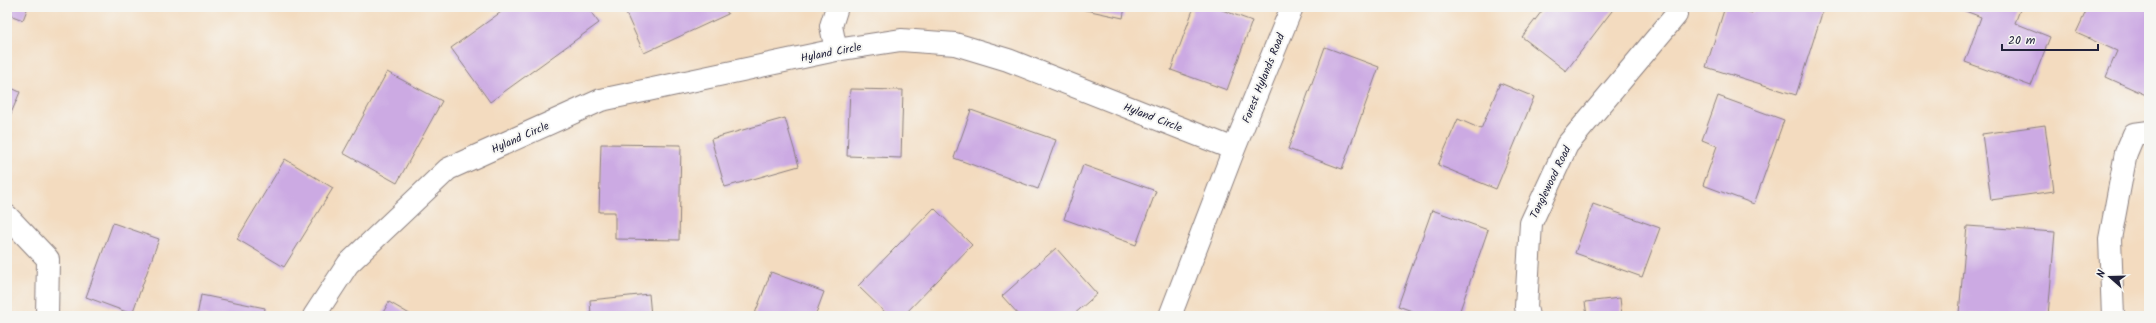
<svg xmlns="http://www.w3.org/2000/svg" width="2156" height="323" font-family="Kalam,sans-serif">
  <rect width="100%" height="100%" fill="#f6f6f2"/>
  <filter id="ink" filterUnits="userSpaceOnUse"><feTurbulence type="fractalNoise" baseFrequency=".025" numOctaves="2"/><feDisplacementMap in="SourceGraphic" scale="8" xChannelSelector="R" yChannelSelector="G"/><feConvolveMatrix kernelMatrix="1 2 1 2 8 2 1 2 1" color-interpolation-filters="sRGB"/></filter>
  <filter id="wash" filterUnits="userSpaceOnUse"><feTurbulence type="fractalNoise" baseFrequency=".012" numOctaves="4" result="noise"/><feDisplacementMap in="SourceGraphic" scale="16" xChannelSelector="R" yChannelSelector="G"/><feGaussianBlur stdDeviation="0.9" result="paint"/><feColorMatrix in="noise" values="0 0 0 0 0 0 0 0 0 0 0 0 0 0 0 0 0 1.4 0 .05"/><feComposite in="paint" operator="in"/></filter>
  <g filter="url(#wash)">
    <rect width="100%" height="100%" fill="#f3dbbf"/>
    <g id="blocks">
      <!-- building -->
      <path fill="#ccaae3" d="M7,7H28L23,20L7,14Z
        M508,7H587L599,23L490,102L451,48Z
        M628,7H724L728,14L644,53L624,9Z
        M1072,7H1125L1123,18Z
        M1194,7H1214L1252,21L1227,90L1171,70Z
        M1545,7H1615L1566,71L1522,37Z
        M1725,7H1733L1752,13L1754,7H1824L1796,95L1706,67Z
        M1955,7H2021L2015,23L2050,37L2031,86L1965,62L1981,17Z
        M2088,7H2149V87L2146,95L2106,77L2117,51L2076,33Z
        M1325,47L1379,67L1342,169L1288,149Z
        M387,72L442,101L397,183L343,153Z
        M1500,83L1534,97L1496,189L1438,165L1458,119L1481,129Z
        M7,86L20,92L7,123Z
        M850,89L903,90L901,158L847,156Z
        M1718,96L1784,120L1754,204L1703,185L1717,146L1702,140Z
        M971,110L1056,140L1038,189L954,158Z
        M785,118L799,166L725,187L711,139Z
        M2045,125L2054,191L1991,200L1982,134Z
        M601,144L681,145L679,240L615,239V212H599Z
        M285,159L333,188L284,267L237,239Z
        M1083,165L1156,191L1136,245L1064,219Z
        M1593,204L1660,228L1642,277L1575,253Z
        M934,208L972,245L903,316H889L858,286Z
        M1432,210L1488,230L1458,316H1426L1398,306Z
        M113,223L159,239L132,314L86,297Z
        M1967,226L2055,232L2048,316H2003L1959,313Z
        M1056,248L1097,294L1072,316H1020L1002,296Z
        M771,272L824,292L815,316H754Z
        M649,294L651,316H591L590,300Z
        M201,295L265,308L264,316H197Z
        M1620,298L1622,316H1587L1585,302Z
        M389,302L413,316H381Z"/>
    </g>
  </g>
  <g filter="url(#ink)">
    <use href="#blocks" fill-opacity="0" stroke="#8a7e7d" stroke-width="1"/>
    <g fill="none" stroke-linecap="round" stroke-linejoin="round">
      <!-- street casing -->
      <g stroke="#8a7e7d" stroke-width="24">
        <path id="street" d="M836,50L831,26L837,7
          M7,216L48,259L47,316
          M314,316L348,264L448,169L601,100L836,50L901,40L955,44L1008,60L1234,149
          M1170,316L1234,149L1292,7
          M1528,316L1526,307L1531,223L1567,145L1676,15
          M2113,316L2110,239L2126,153L2134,134L2149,132"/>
      </g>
      <!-- street -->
      <use href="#street" stroke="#fff" stroke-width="22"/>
    </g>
  </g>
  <g text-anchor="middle" stroke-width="4" stroke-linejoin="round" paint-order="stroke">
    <!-- street labels -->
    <g font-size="11" fill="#22223b" stroke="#f6f6f2">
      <text transform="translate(831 52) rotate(-11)" y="4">Hyland Circle</text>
      <text transform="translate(1263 78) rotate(-68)" y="4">Forest Hylands Road</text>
      <text transform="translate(1153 117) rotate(21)" y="4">Hyland Circle</text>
      <text transform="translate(520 137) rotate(-24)" y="4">Hyland Circle</text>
      <text transform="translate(1550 182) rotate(-64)" y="4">Tanglewood Road</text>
    </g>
  </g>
  <!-- margin -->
  <rect width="2156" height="323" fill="none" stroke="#f6f6f2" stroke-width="24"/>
  <!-- north arrow -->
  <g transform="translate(2110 277) rotate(290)" stroke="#f6f6f2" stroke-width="3" paint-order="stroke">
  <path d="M0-3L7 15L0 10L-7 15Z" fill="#22223b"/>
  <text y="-6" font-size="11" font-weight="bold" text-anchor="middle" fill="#22223b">N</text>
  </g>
  <!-- scale -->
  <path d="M2002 44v6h96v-6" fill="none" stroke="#22223b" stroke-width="2"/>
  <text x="2008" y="44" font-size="12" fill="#22223b" stroke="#f6f6f2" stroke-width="3" paint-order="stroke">20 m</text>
</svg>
